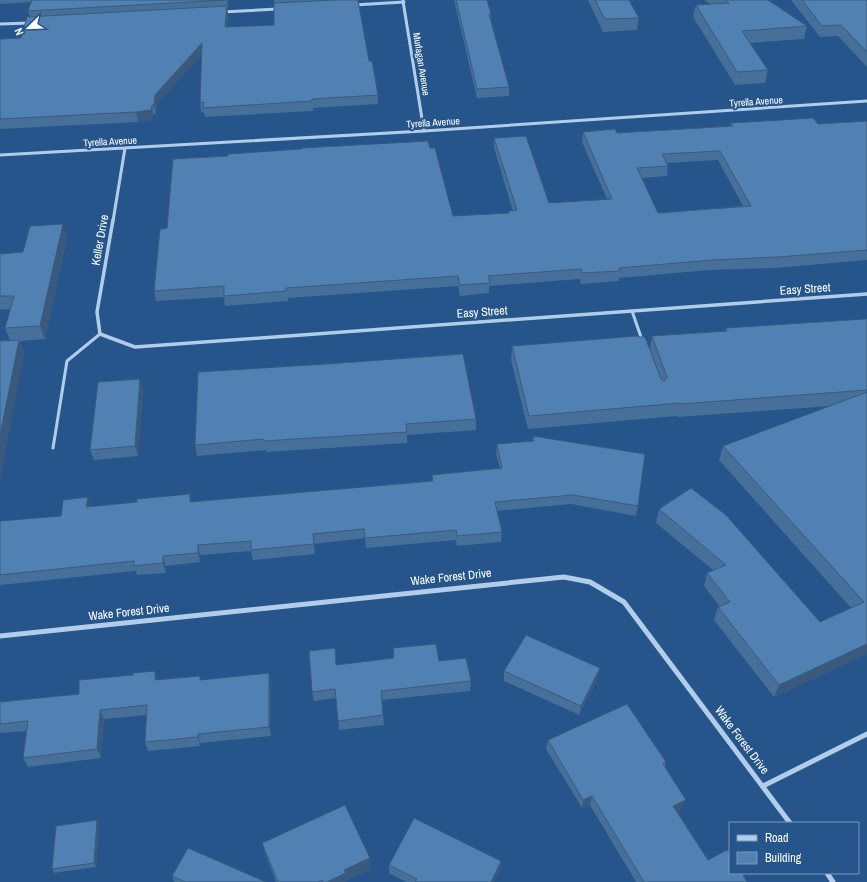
<svg xmlns="http://www.w3.org/2000/svg" width="867" height="882" font-family="'Archivo Narrow',sans-serif">
  <rect width="100%" height="100%" fill="#25558a"/>
  <g fill="none" stroke-linecap="round" stroke-linejoin="round">
    <!-- service -->
    <path stroke="#b2cdea" stroke-width="3" d="M632,311L642,340
      M53,448L67,361L100,334"/>
    <!-- minor-far2 -->
    <path stroke="#b2cdea" stroke-width="3" d="M403,1L424,131
      M354,5L404,2
      M222,12L278,9
      M0,24L30,23
      M0,155L424,131L867,101
      M113,221L125,148"/>
    <!-- minor-far1 -->
    <path stroke="#b2cdea" stroke-width="3.5" d="M113,220L97,312L100,334L135,347L867,294"/>
    <!-- minor -->
    <path stroke="#b2cdea" stroke-width="5" d="M0,636L564,577L590,582L624,602L790,823
      M763,786L867,734
      M827,873L833,882"/>
  </g>
  <!-- wall -->
  <path fill="#466f99" fill-rule="evenodd" d="M0,0H229L228,9H227L228,15L227,27L274,25V0H358L369,61L378,95V104L313,108V111L205,117L204,112H201L200,103L202,54L157,104L156,114H153V120L138,122L0,129V39L21,38L30,16L28,11L31,2L0,4Z
    M454,0H487L491,14V20L509,87V96L477,98Z
    M588,0H629L639,18L637,30L603,32Z
    M704,0H768L807,26L804,39L750,43L768,70L765,83L735,85L693,17L696,5L710,4Z
    M791,0H867V67L838,36L820,37Z
    M867,121V260L775,268L710,270L619,278V281L581,284L580,279L489,286V293L460,296L458,286L288,298V301L225,306L224,297L156,301L154,291L167,228L430,148L453,216L509,213V211H513L494,148V138L549,203L607,199L582,142L583,132L617,133L730,126L731,123L818,124ZM718,160L743,206L658,213L642,178L667,176L668,166L667,163Z
    M67,237L45,339L20,341L24,354L10,340L5,328L10,309L0,310V254L23,252Z
    M867,319V654L774,697L714,620L718,607H720L704,586L707,573L713,570L656,523L659,509L820,622L851,608L719,460L723,446L831,406L678,417L677,416L528,429L511,360L512,346L638,337L650,348L652,336L725,331L726,328Z
    M198,372L476,419V430L407,435V443L266,452V450L197,456L195,445Z
    M143,389L138,456L94,460L90,450Z
    M533,436L638,506L636,516L571,504L497,511L502,532L501,542L457,546L456,540L366,548L365,538L314,544L315,554L253,560L251,551L200,555V562L166,566V573L137,575L136,571L0,585V521L61,516L91,507L137,502L190,494L192,502L432,481V475L500,468L496,454L497,444L532,441Z
    M393,648L439,661L471,681L470,691L382,700L384,725L339,730L336,698L314,701L312,692L336,665L393,658Z
    M504,671L598,678L579,715L504,681Z
    M158,680H201L271,683V736L200,743V746L148,751L145,742L147,715L104,719L101,758L28,767L23,758L27,731L0,733V702L79,694Z
    M548,740L666,762L665,766L683,808L677,811L708,860L747,882H636L590,805L582,808L546,749Z
    M97,820L99,825L96,867L54,873L52,869Z
    M262,843L371,869L347,880V882H276L265,853Z
    M501,861L500,869L494,882H406L389,873V865Z
    M172,876L266,882H174Z"/>
  <!-- shaded-wall -->
  <path fill="#395a7d" d="M227,0H229L228,9Z
    M227,6L228,15L226,36L225,27Z
    M202,43L204,52L157,104L156,114L154,105L155,95Z
    M152,105L153,114V120L138,122L136,112Z
    M63,224L67,237L45,339L40,326Z
    M19,340L24,354L0,480V436Z
    M140,379L143,389L138,456L135,446Z
    M190,494L192,504L190,502Z
    M88,497L91,507H86Z
    M198,545L200,555V562L198,553Z
    M163,556L166,566V573L163,563Z
    M867,644V654L774,697L779,685Z
    M600,668L598,678L579,715L581,706Z
    M155,671L158,680H155Z
    M269,673L271,683V736L269,727Z
    M100,710L104,719L101,758L97,749Z
    M198,734L200,743V746L198,737Z
    M592,796L590,805L582,808L583,800Z
    M686,800L683,808L671,814L673,806Z
    M97,820L99,825L96,867L94,863Z
    M370,858L371,869L347,880V882H327L344,870Z
    M501,861L500,869L494,882H491Z"/>
  <!-- building -->
  <path fill="#5181b2" stroke="#395a7d" fill-rule="evenodd" d="M32,0H225L28,11Z
    M336,0H358L369,61H372L378,95L312,99V101L203,108L204,102L200,103L202,43L155,95L154,105H152L151,110L136,112L0,119V39L21,38L27,17L227,6L225,27L274,25V3Z
    M456,0H487L491,14H489L509,87L477,89Z
    M595,0H629L639,18L605,19Z
    M724,0H768L807,26L742,31L768,70L737,72L696,5L729,3Z
    M802,0H867V52L841,25L822,26Z
    M813,118L818,124L867,121V250L778,257L712,260L619,268L620,271L582,273L581,269L488,276L490,283L460,285L458,276L286,288V291L224,296V286L154,291L160,229L167,228L173,159L228,156V154L302,149V148L428,141L430,148H435L453,216L509,213V211L517,210L494,138L526,136L549,203L612,199L583,132L615,129L617,133L733,126L731,123ZM720,151L751,206L658,213L637,168L668,166L662,154Z
    M63,224L40,326L5,328L14,296H0V254L23,252L30,226Z
    M865,319H867V390L681,404L680,403L529,416L512,346L637,336L638,337H645L661,379L664,381L666,379L667,377L652,336L727,331L726,328Z
    M19,340L0,436V341Z
    M463,354L476,419L406,424L407,432L264,441V439L195,445L198,372L327,364Z
    M140,379L135,446L90,450L98,382Z
    M867,392V644L779,685L718,607L730,602L707,573L726,565L659,509L691,488L726,515L820,622L864,602L723,446Z
    M533,436L645,454L638,506L573,495L495,502L502,532L457,536L456,530L365,538L364,529L313,534L314,544L251,550V541L198,545V553L163,556V563L134,566V561L0,575V521L61,516L63,500L88,497L86,507L137,502V499L190,494V502L433,481L432,475L502,468L497,444L534,441Z
    M526,635L600,668L581,706L504,671Z
    M436,644L439,661L466,658L471,681L381,691L383,715L338,721L335,689L312,692L309,651L335,648L336,665L394,658L393,648Z
    M155,671V680L200,676V680L269,673V727L198,734V737L145,742L147,705L100,710L97,749L23,758L28,721L0,724V702L79,694V680L133,675V673Z
    M627,704L666,762L663,764L686,800L673,806L708,860L727,850L730,855V873H742L747,882H644L592,796L583,800L548,740Z
    M345,805L370,858L344,870L346,873L327,882H323L322,880L318,882H278L262,843Z
    M414,818L501,861L491,882H415L417,879L389,865Z
    M97,820L94,863L52,869L56,826Z
    M188,848L266,882H185L172,876Z"/>
  <g text-anchor="middle" stroke-width="4" stroke-linejoin="round" paint-order="stroke">
    <!-- far-street labels -->
    <g font-size="10" fill="#fff" stroke="#25558a">
      <text transform="translate(422 64) rotate(81)" y="4">Murlagan Avenue</text>
      <text transform="translate(756 101) rotate(-4)" y="4">Tyrella Avenue</text>
      <text transform="translate(433 122) rotate(-4)" y="4">Tyrella Avenue</text>
      <text transform="translate(110 141) rotate(-3)" y="4">Tyrella Avenue</text>
    </g>
    <!-- street labels -->
    <g font-size="12" fill="#fff" stroke="#25558a">
      <text transform="translate(100 240) rotate(-80)" y="4">Keller Drive</text>
      <text transform="translate(805 289) rotate(-4)" y="4">Easy Street</text>
      <text transform="translate(482 312) rotate(-4)" y="4">Easy Street</text>
      <text transform="translate(451 577) rotate(-6)" y="4">Wake Forest Drive</text>
      <text transform="translate(129 612) rotate(-6)" y="4">Wake Forest Drive</text>
      <text transform="translate(742 740) rotate(53)" y="4">Wake Forest Drive</text>
    </g>
  </g>
  <!-- legend -->
  <rect x="729" y="822" width="130" height="52" fill="#25558a" stroke="#7c99b9"/>
  <rect x="737" y="835" width="20" height="6" fill="#b2cdea" stroke="#7c99b9"/>
  <text x="765" y="842" font-size="12" fill="#ffffff">Road</text>
  <rect x="737" y="852" width="20" height="12" fill="#5181b2" stroke="#7c99b9"/>
  <text x="765" y="862" font-size="12" fill="#ffffff">Building</text>
  <!-- north arrow -->
  <g transform="translate(28 28) rotate(247)" stroke="#25558a" stroke-width="3" paint-order="stroke">
  <path d="M0-3L7 15L0 10L-7 15Z" fill="#ffffff"/>
  <text y="-6" font-size="11" font-weight="bold" text-anchor="middle" fill="#ffffff">N</text>
  </g>
</svg>
